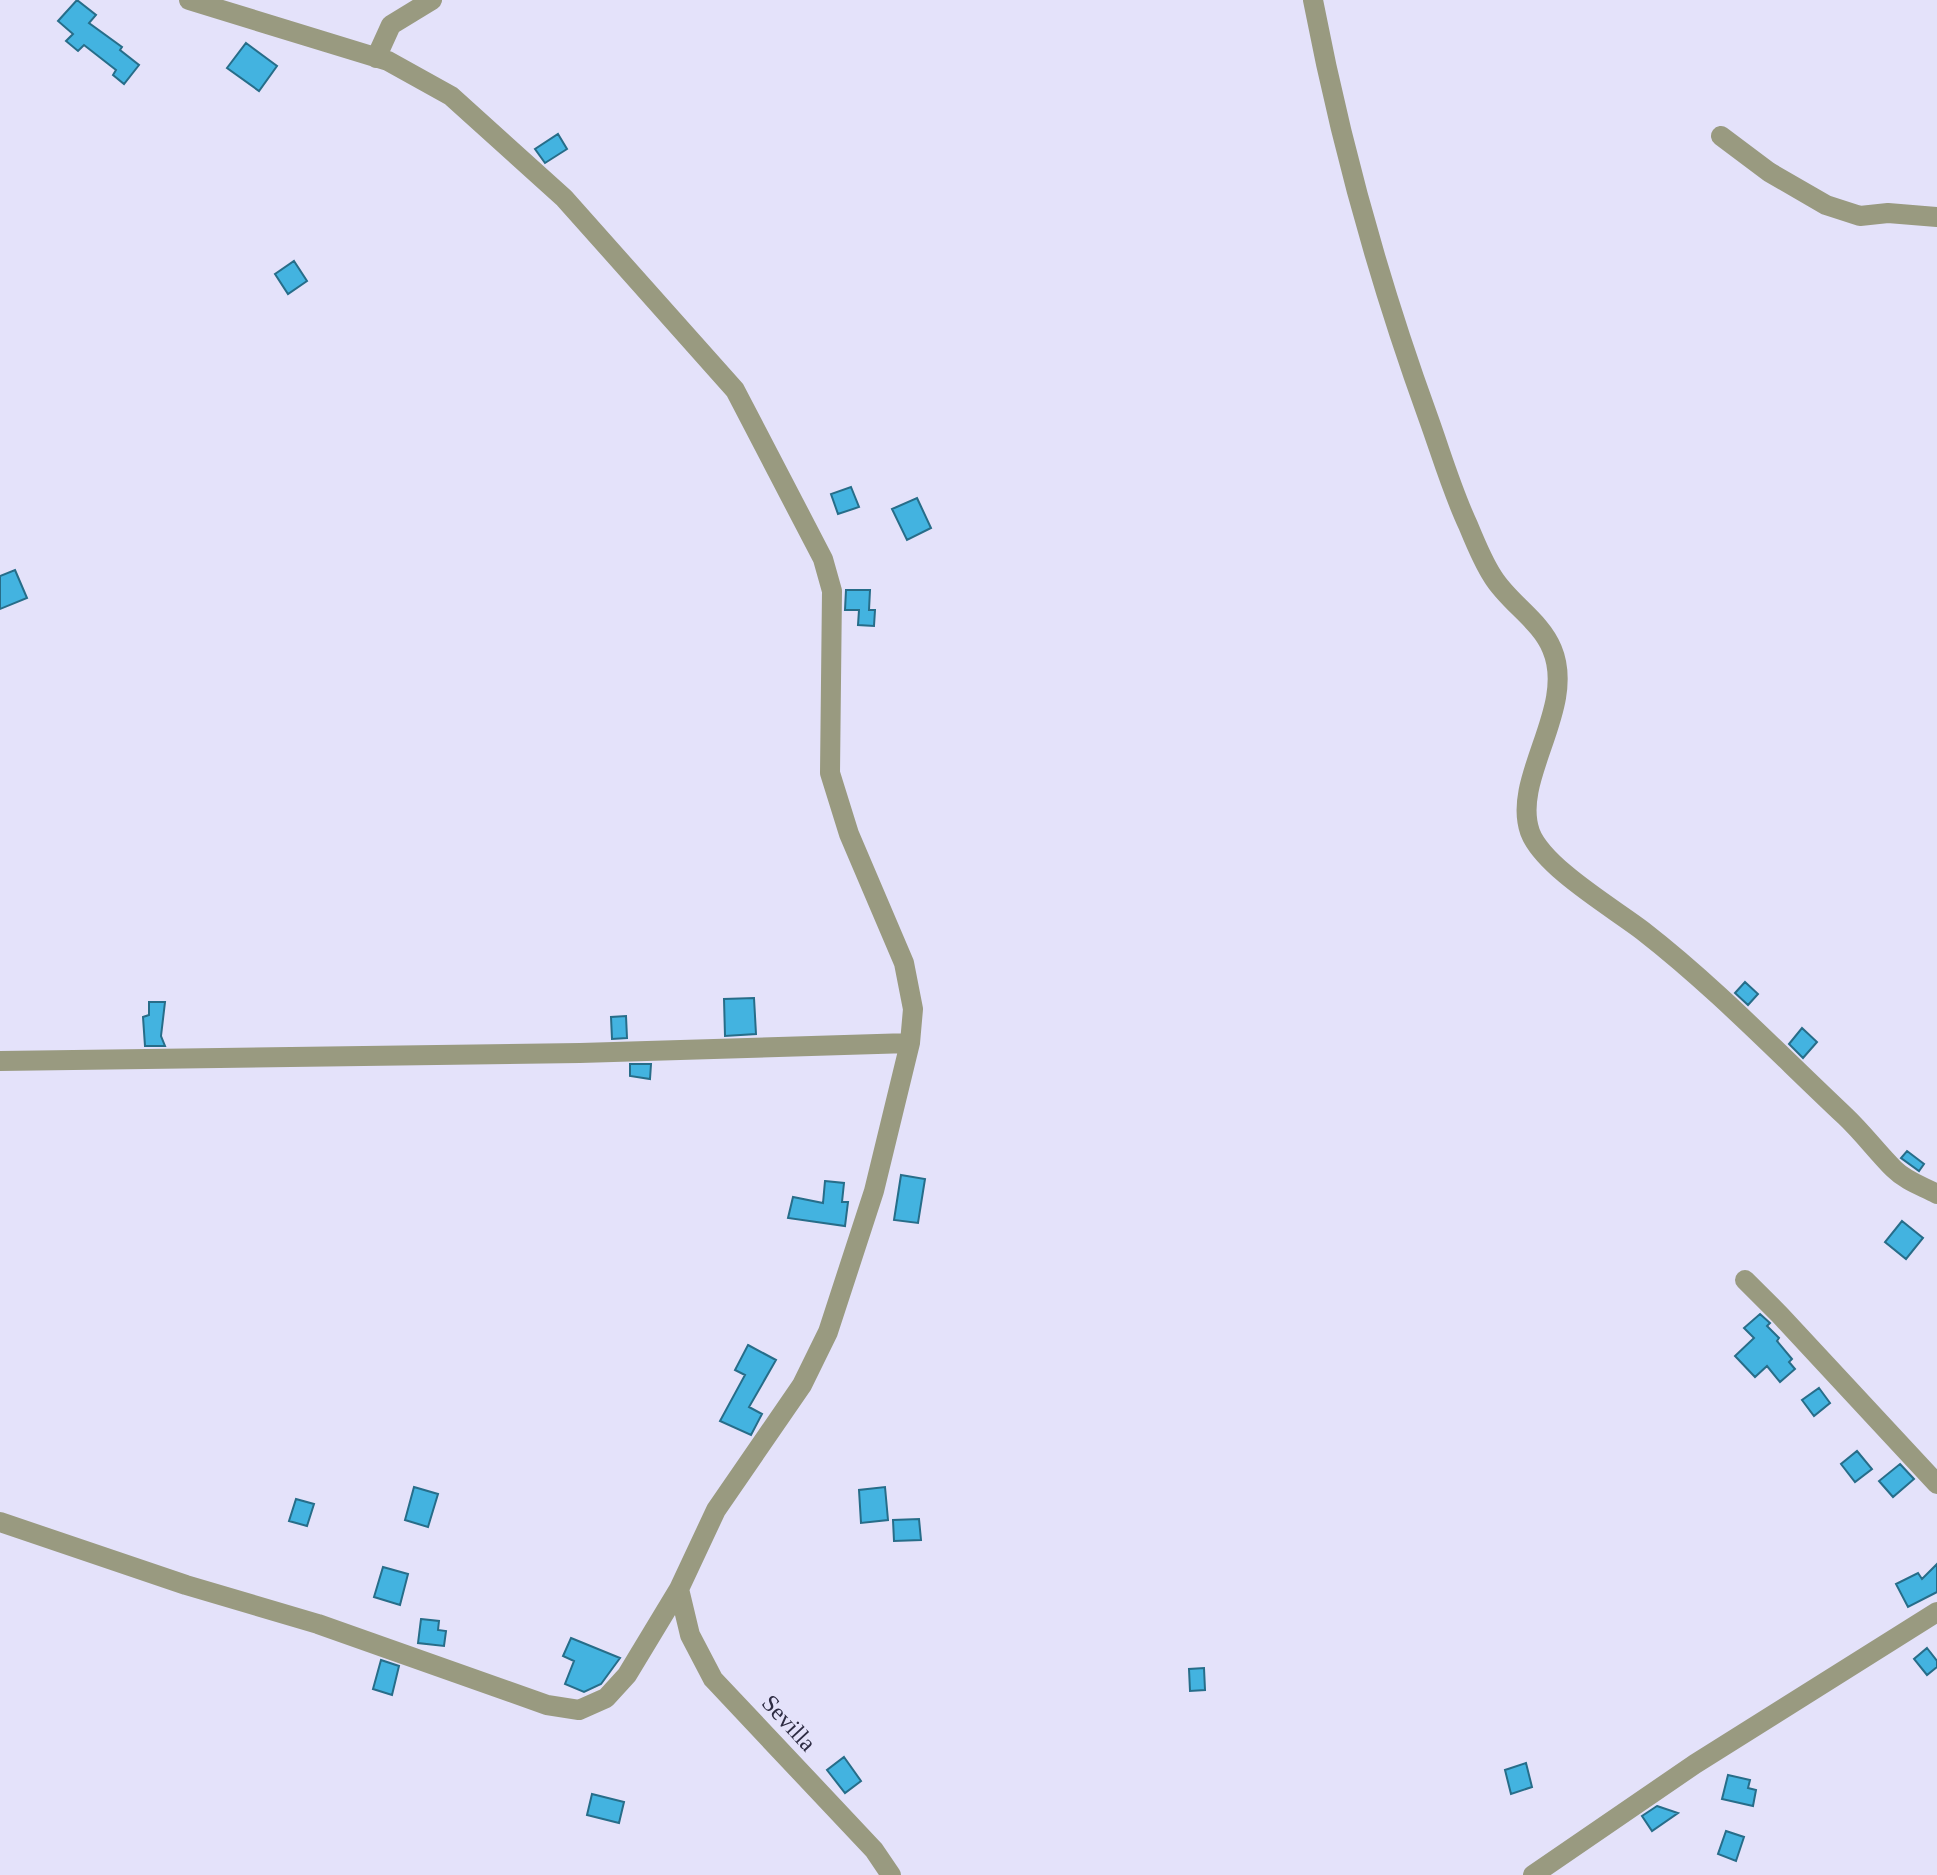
<svg xmlns="http://www.w3.org/2000/svg" width="1937" height="1875" font-family="'Times New Roman',serif">
  <rect width="100%" height="100%" fill="#e4e2fa"/>
  <!-- building -->
  <path fill="#43b3e0" stroke="#276d89" stroke-width="2" d="M77,0L96,15L89,23L122,47L120,50L139,65L124,84L113,75L116,70L84,45L78,51L66,41L73,34L58,21Z
    M246,43L277,66L259,91L227,68Z
    M558,134L567,149L545,163L535,149Z
    M294,261L307,281L288,294L275,274Z
    M851,487L859,507L838,514L831,494Z
    M917,498L931,528L907,540L892,509Z
    M15,570L27,598L0,609V576Z
    M846,590H870L869,610H875L874,626L858,625L859,610H845Z
    M1745,982L1758,994L1748,1005L1735,993Z
    M754,998L756,1034L725,1036L724,999Z
    M149,1002H165L161,1036L165,1046H145L143,1017L149,1015Z
    M626,1016L627,1038L612,1039L611,1017Z
    M1802,1028L1817,1042L1803,1058L1789,1044Z
    M630,1064H651L650,1079L630,1076Z
    M1907,1151L1924,1164L1919,1171L1901,1158Z
    M901,1175L925,1179L918,1223L894,1220Z
    M825,1181L844,1183L842,1202H848L845,1226L788,1218L793,1197L823,1203Z
    M1902,1221L1923,1238L1906,1259L1885,1242Z
    M1760,1314L1770,1323L1767,1326L1779,1338L1777,1341L1792,1359L1789,1362L1795,1369L1780,1382L1767,1366L1755,1377L1735,1356L1754,1338L1744,1328Z
    M748,1345L776,1360L749,1407L762,1414L751,1435L720,1421L745,1375L735,1370Z
    M1819,1388L1830,1403L1814,1416L1802,1400Z
    M1857,1451L1872,1469L1855,1482L1841,1464Z
    M1900,1464L1914,1479L1893,1497L1879,1481Z
    M414,1487L438,1494L428,1527L405,1520Z
    M885,1487L888,1520L861,1523L859,1490Z
    M296,1499L314,1504L307,1526L289,1521Z
    M919,1519L921,1540L894,1541L893,1520Z
    M1937,1564V1592L1908,1607L1896,1584L1918,1573L1922,1579Z
    M383,1567L408,1574L400,1605L374,1597Z
    M421,1619L439,1621L438,1630L446,1631L444,1646L418,1643Z
    M571,1638L620,1658L601,1684L584,1692L565,1684L574,1661L563,1656Z
    M1927,1648L1937,1661V1667L1927,1675L1914,1659Z
    M381,1660L399,1666L392,1695L373,1689Z
    M1204,1668L1205,1690L1190,1691L1189,1669Z
    M844,1757L861,1781L845,1793L827,1770Z
    M1526,1763L1532,1787L1511,1794L1505,1770Z
    M1728,1775L1750,1780L1748,1788L1756,1790L1753,1806L1722,1799Z
    M592,1794L624,1802L619,1823L587,1815Z
    M1657,1806L1678,1813L1652,1831L1642,1816Z
    M1726,1831L1744,1837L1736,1861L1718,1854Z"/>
  <g fill="none" stroke-linecap="round" stroke-linejoin="round">
    <!-- minor -->
    <path stroke="#999a80" stroke-width="20" d="M1313,0C1340,141 1379,282 1428,417C1441,453 1452,491 1468,525C1475,542 1483,562 1493,577C1509,603 1541,621 1552,649C1577,708 1511,778 1530,832C1543,867 1613,908 1643,931C1715,987 1779,1054 1845,1116C1863,1133 1877,1152 1894,1169C1906,1181 1922,1186 1937,1194
      M376,58L391,25L432,0
      M1721,136L1769,172L1826,205L1860,216L1888,213L1937,217
      M0,1061L580,1053L910,1043
      M1745,1280L1780,1315L1937,1484
      M0,1522L186,1585L318,1624L547,1705L579,1710L606,1698L627,1675L679,1589L716,1510L802,1385L828,1332L874,1191L910,1043L913,1009L904,963L849,834L830,773L832,591L823,559L735,390L564,198L451,96L388,61L189,0
      M679,1589L690,1635L713,1679L874,1850L891,1875
      M1533,1875L1695,1764L1937,1612"/>
  </g>
  <g text-anchor="middle" stroke-width="6" stroke-linejoin="round" paint-order="stroke">
    <!-- street labels -->
    <g font-size="24" fill="#2e2c43" stroke="#e4e2fa">
      <text transform="translate(789 1723) rotate(47)" y="8">Sevilla</text>
    </g>
  </g>
</svg>
